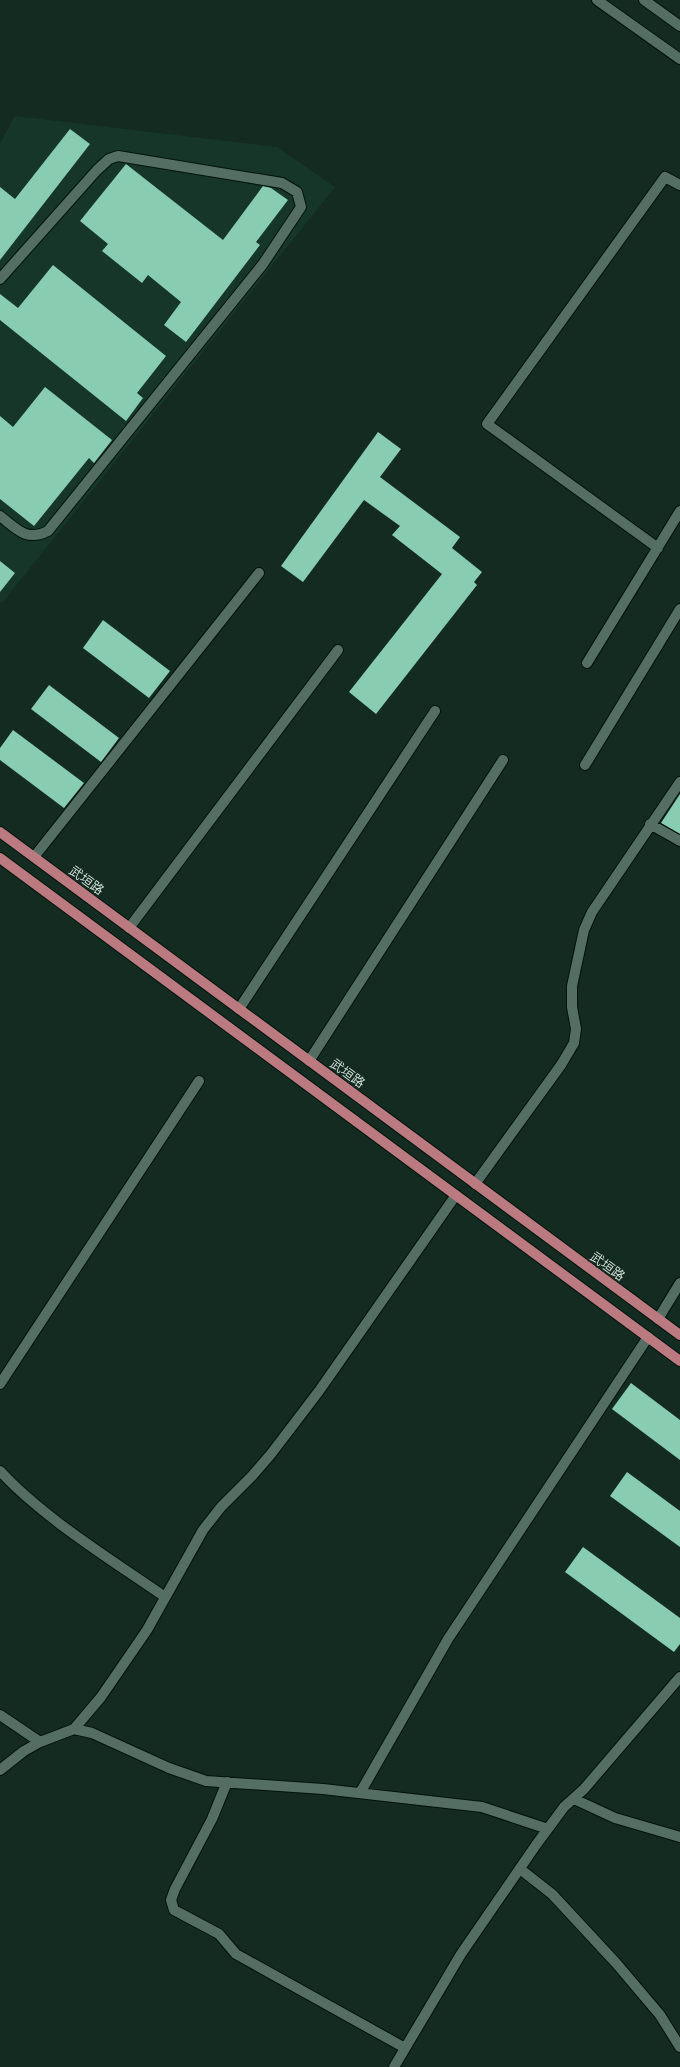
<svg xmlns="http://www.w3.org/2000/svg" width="680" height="2067" font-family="'Libre Baskerville','Noto Sans SC',serif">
  <rect width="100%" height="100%" fill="#142b22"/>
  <!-- built -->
  <path fill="#16362a" d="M15,116L277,147L335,187L2,603L0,601V144Z"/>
  <!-- building -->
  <path fill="#88ccb1" d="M70,129L90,144L0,260V187L15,199Z
    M126,164L223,240L263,186L271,188L288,200L256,242L260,245L186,342L164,325L181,302L148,275L142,283L102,251L108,244L80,221Z
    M53,265L166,356L137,393L143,398L126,421L0,320V294L18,308Z
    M45,387L112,440L94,463L89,458L34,526L0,499V416L13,427Z
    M378,432L401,449L380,477L460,537L452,548L482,572L474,582L477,585L376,714L349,692L442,574L392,535L400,526L364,500L303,582L281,566Z
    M0,561L15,573L0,592Z
    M103,620L170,671L149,698L83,648Z
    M49,685L119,738L101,762L31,709Z
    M13,730L84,783L64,808L0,760V748Z
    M680,794V834L661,823Z
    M631,1383L680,1420V1460L612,1409Z
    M627,1472L680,1511V1547L610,1496Z
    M583,1547L680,1618V1644L674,1652L565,1572Z"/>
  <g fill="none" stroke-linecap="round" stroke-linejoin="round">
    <!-- minor casing -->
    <g stroke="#00130b" stroke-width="12">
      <path id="minor" d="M597,0L680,59
        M644,0L680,26
        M0,279L97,170L109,159L118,156L282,183L297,192L301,207L263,264L48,531C26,542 17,529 0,516
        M658,548L487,424L665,177L680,185
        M587,663L680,511
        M585,765L680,609
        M650,824L680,841
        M34,857L259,573
        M129,928L338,650
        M239,1009L435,711
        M309,1061L503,760
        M475,1184L561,1065L574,1043L576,1029L572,1007V986L584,930L592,912L680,782
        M658,1319L680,1283
        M0,1384L199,1081
        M0,1471C43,1518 112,1560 165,1597
        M0,1715L40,1742
        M74,1729L101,1697L147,1630L203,1530L221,1507L252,1476L271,1454L319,1391L456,1195
        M0,1770L24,1751L40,1742L74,1729L92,1733L169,1768L206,1781L323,1789L482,1807L548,1829
        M227,1782L212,1819L175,1889L171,1900L174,1910L219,1934L236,1954L405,2048
        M360,1793L448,1639L648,1337
        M574,1799L615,1818L680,1837
        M520,1869L552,1894L616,1963L660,2015L680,2047
        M394,2067L461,1954L536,1845L564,1807L584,1789L680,1677"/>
    </g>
    <!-- major casing -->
    <g stroke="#00130b" stroke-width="12">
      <path id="major" d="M0,832L680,1335
        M0,858L680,1361"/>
    </g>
    <!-- minor -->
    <use href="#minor" stroke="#556e63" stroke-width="10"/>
    <!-- major -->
    <use href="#major" stroke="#ba7a7f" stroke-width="10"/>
  </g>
  <g text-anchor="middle" stroke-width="4" stroke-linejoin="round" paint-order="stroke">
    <!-- street labels -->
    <g font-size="13" fill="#ccdad4" stroke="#142b22">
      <text transform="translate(87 880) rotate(36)" y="5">武垣路</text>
      <text transform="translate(348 1073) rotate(36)" y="5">武垣路</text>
      <text transform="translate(608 1266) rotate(36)" y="5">武垣路</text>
    </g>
  </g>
</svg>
